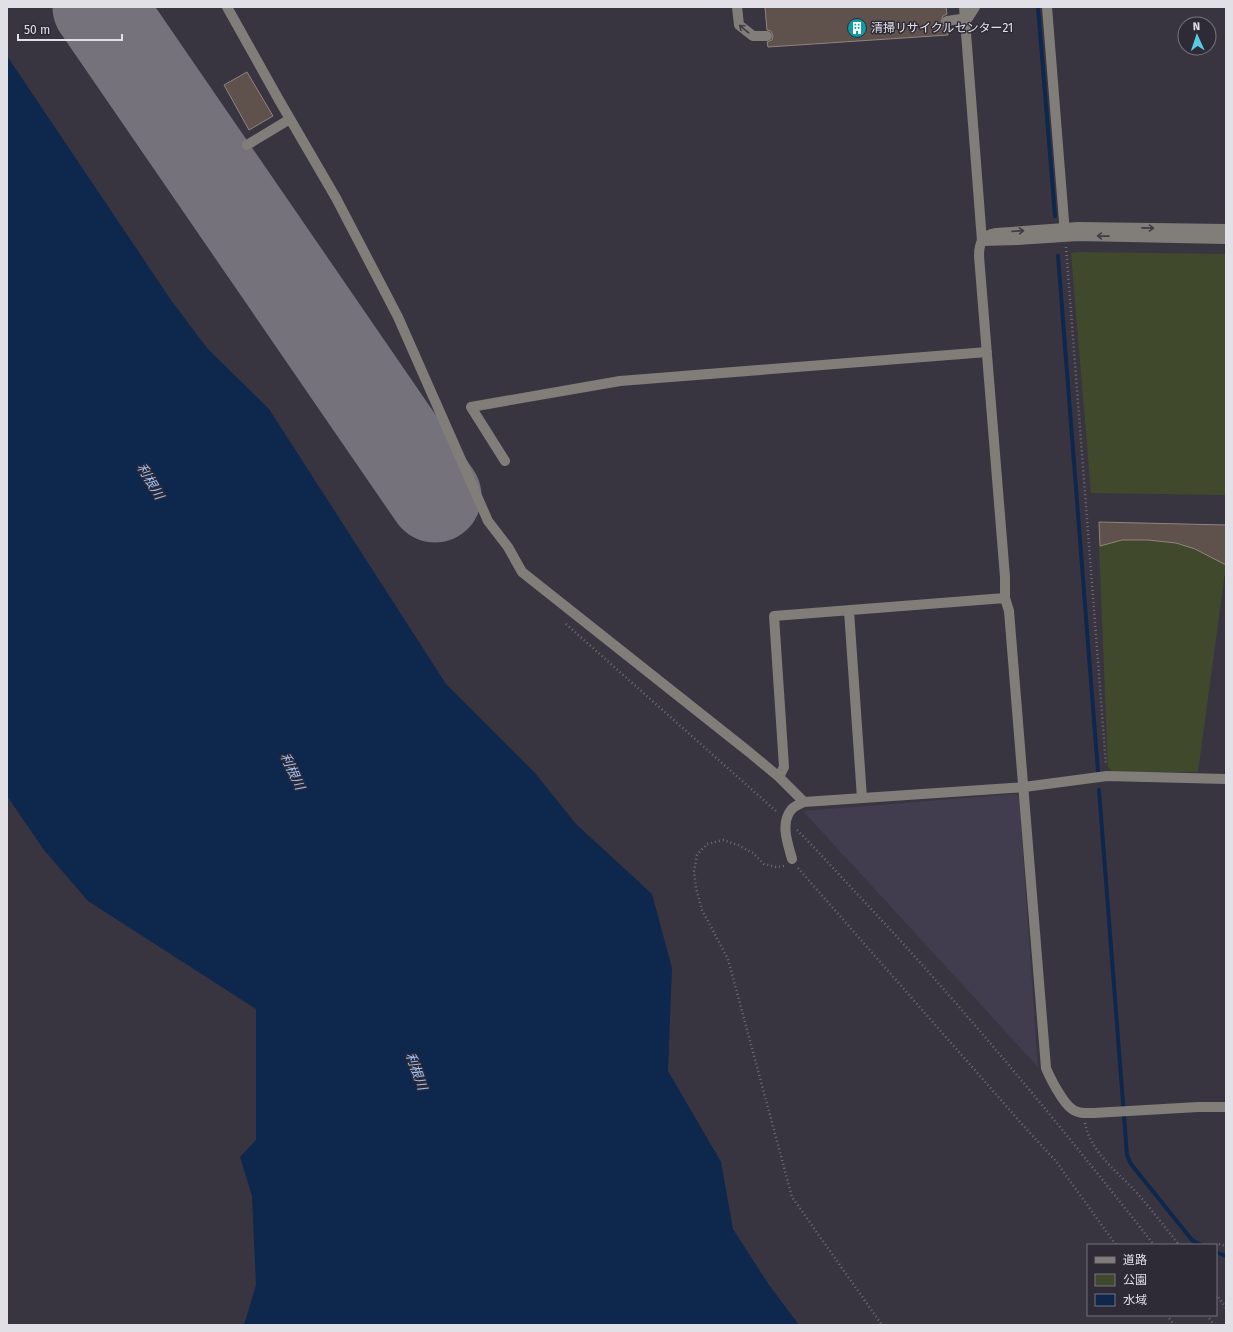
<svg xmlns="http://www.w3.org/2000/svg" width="1233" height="1332" font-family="'Fira Sans','Noto Sans JP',sans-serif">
  <rect width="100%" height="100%" fill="#383540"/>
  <!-- built -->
  <path fill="#423d4e" d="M1016,794L1019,798L1038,1067L803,811Z"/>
  <!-- green -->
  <path fill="#40492c" d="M1078,252L1226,254V495L1091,493L1071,253Z
    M1122,540C1140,540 1158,540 1175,543C1193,547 1210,556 1226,565L1198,772L1113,773L1108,767L1099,546Z"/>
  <!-- water -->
  <path fill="#0e274d" d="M7,56L171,300L207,348L269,409L446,684L535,773L576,824L652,894L672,968L668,1071L721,1162L733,1229L769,1285L799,1325H244L256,1285L252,1196L240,1157L256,1140V1009L88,901L44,850L7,796Z"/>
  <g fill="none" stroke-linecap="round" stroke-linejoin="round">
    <!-- stream -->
    <path stroke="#0e274d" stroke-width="4" d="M1038,7L1055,216
      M1058,256L1098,772
      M1099,790L1127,1155L1131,1164L1192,1240L1201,1245
      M1216,1252L1226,1256"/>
    <!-- runway -->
    <path stroke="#75727c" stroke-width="93" d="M99,7L435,496"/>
  </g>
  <!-- building -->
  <path fill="#5f524c" stroke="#92847e" d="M765,7H946L947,14L943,16L941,22L942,25L948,27V35L768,47L767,42L772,40L773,36L771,31L767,30Z
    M247,72L273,116L249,130L224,85Z
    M1099,522L1226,525V565L1195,549L1176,543L1148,540H1122L1100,546Z"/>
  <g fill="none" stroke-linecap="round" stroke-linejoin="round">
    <!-- path -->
    <path stroke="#706d77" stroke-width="2.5" stroke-dasharray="1 3" stroke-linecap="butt" d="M1066,247L1106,765
      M566,624L777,812
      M797,830C819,852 840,876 861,898C965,1009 1061,1126 1154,1245
      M784,866L776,867L764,864L753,853L738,845L723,840L707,844L697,855L694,871L696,888L702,910L728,959L792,1197L882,1325
      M798,868L1029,1132L1055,1160L1116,1245
      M1085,1123C1091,1153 1117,1171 1136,1192C1151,1209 1165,1227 1179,1245
      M1219,1244L1226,1246
      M1216,1294L1226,1308
      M1167,1315L1174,1325
      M1207,1315L1214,1325"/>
    <!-- minor -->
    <path stroke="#817e79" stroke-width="10" d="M227,7L279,100L336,198L398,317L488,521L508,547L522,572L749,752L779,777L804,802
      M737,7L739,25L753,36H767
      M964,7L982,241
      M1047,7L1065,234
      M247,145L290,119
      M1226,229L1078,227L996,233C982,235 979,243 979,256L1005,577V598L1009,611L1046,1068C1050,1078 1063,1103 1072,1109C1078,1114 1087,1113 1094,1113L1198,1107H1226
      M982,241L1017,240L1078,236L1226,239
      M505,461L471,407L620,381L987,352
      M849,611L862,798
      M779,777L784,767L774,616L1005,598
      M792,859C788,844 780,824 791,810C794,806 800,804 804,802L1024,787L1107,776L1226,779"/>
    <!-- minor-bridge -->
    <path stroke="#817e79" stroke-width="10" d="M947,21L968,18L975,7"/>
  </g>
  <!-- one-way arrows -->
  <defs><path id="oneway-shaft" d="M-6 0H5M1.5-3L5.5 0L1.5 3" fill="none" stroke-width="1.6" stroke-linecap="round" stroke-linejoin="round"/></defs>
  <g stroke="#3f3c43">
    <use href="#oneway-shaft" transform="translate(744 29) rotate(-141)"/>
    <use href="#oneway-shaft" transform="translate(1148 228) rotate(1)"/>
    <use href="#oneway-shaft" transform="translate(1018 231) rotate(-4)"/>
    <use href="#oneway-shaft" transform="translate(1103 236) rotate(-179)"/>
  </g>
  <!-- icons -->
  <defs>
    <g id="building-disc" transform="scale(1)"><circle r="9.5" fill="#0f9aa8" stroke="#2e2b36"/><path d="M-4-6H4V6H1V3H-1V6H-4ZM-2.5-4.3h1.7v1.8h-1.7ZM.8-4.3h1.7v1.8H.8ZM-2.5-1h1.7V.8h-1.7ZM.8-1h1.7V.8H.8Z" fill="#fff"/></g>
  </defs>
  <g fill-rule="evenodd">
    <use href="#building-disc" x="857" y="28"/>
  </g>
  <g text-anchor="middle" stroke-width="3" stroke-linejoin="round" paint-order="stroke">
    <!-- poi labels -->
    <g font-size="12" fill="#e1e0e7" stroke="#2e2b36" text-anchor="start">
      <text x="871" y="32">清掃リサイクルセンター21</text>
    </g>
    <!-- water labels -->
    <g font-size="13" font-style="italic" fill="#9dc1f6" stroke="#2e2b36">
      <text transform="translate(151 481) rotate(59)" y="5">利根川</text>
      <text transform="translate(293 771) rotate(65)" y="5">利根川</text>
      <text transform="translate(417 1071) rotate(70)" y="5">利根川</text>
    </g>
  </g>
  <!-- border -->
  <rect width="1233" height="1332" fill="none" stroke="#e1e0e7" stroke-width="16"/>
  <!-- legend -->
  <rect x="1087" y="1244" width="130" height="72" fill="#2e2b36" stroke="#76737d"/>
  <rect x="1095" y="1257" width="20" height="6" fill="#817e79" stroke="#76737d"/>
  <text x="1123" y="1264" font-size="12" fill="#e1e0e7">道路</text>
  <rect x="1095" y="1274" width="20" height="12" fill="#40492c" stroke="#76737d"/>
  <text x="1123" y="1284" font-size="12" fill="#e1e0e7">公園</text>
  <rect x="1095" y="1294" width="20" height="12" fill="#0e274d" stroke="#76737d"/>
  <text x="1123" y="1304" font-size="12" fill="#e1e0e7">水域</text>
  <!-- north arrow -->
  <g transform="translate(1197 36) rotate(357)"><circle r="19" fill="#2e2b36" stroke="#76737d"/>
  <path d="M0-3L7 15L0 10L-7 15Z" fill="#57c9e2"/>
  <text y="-6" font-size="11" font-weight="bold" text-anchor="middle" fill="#e1e0e7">N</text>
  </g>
  <!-- scale -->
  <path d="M18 34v6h104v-6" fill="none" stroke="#e1e0e7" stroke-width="2"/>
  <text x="24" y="34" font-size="12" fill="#e1e0e7" stroke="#2e2b36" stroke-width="3" paint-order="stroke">50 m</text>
</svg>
